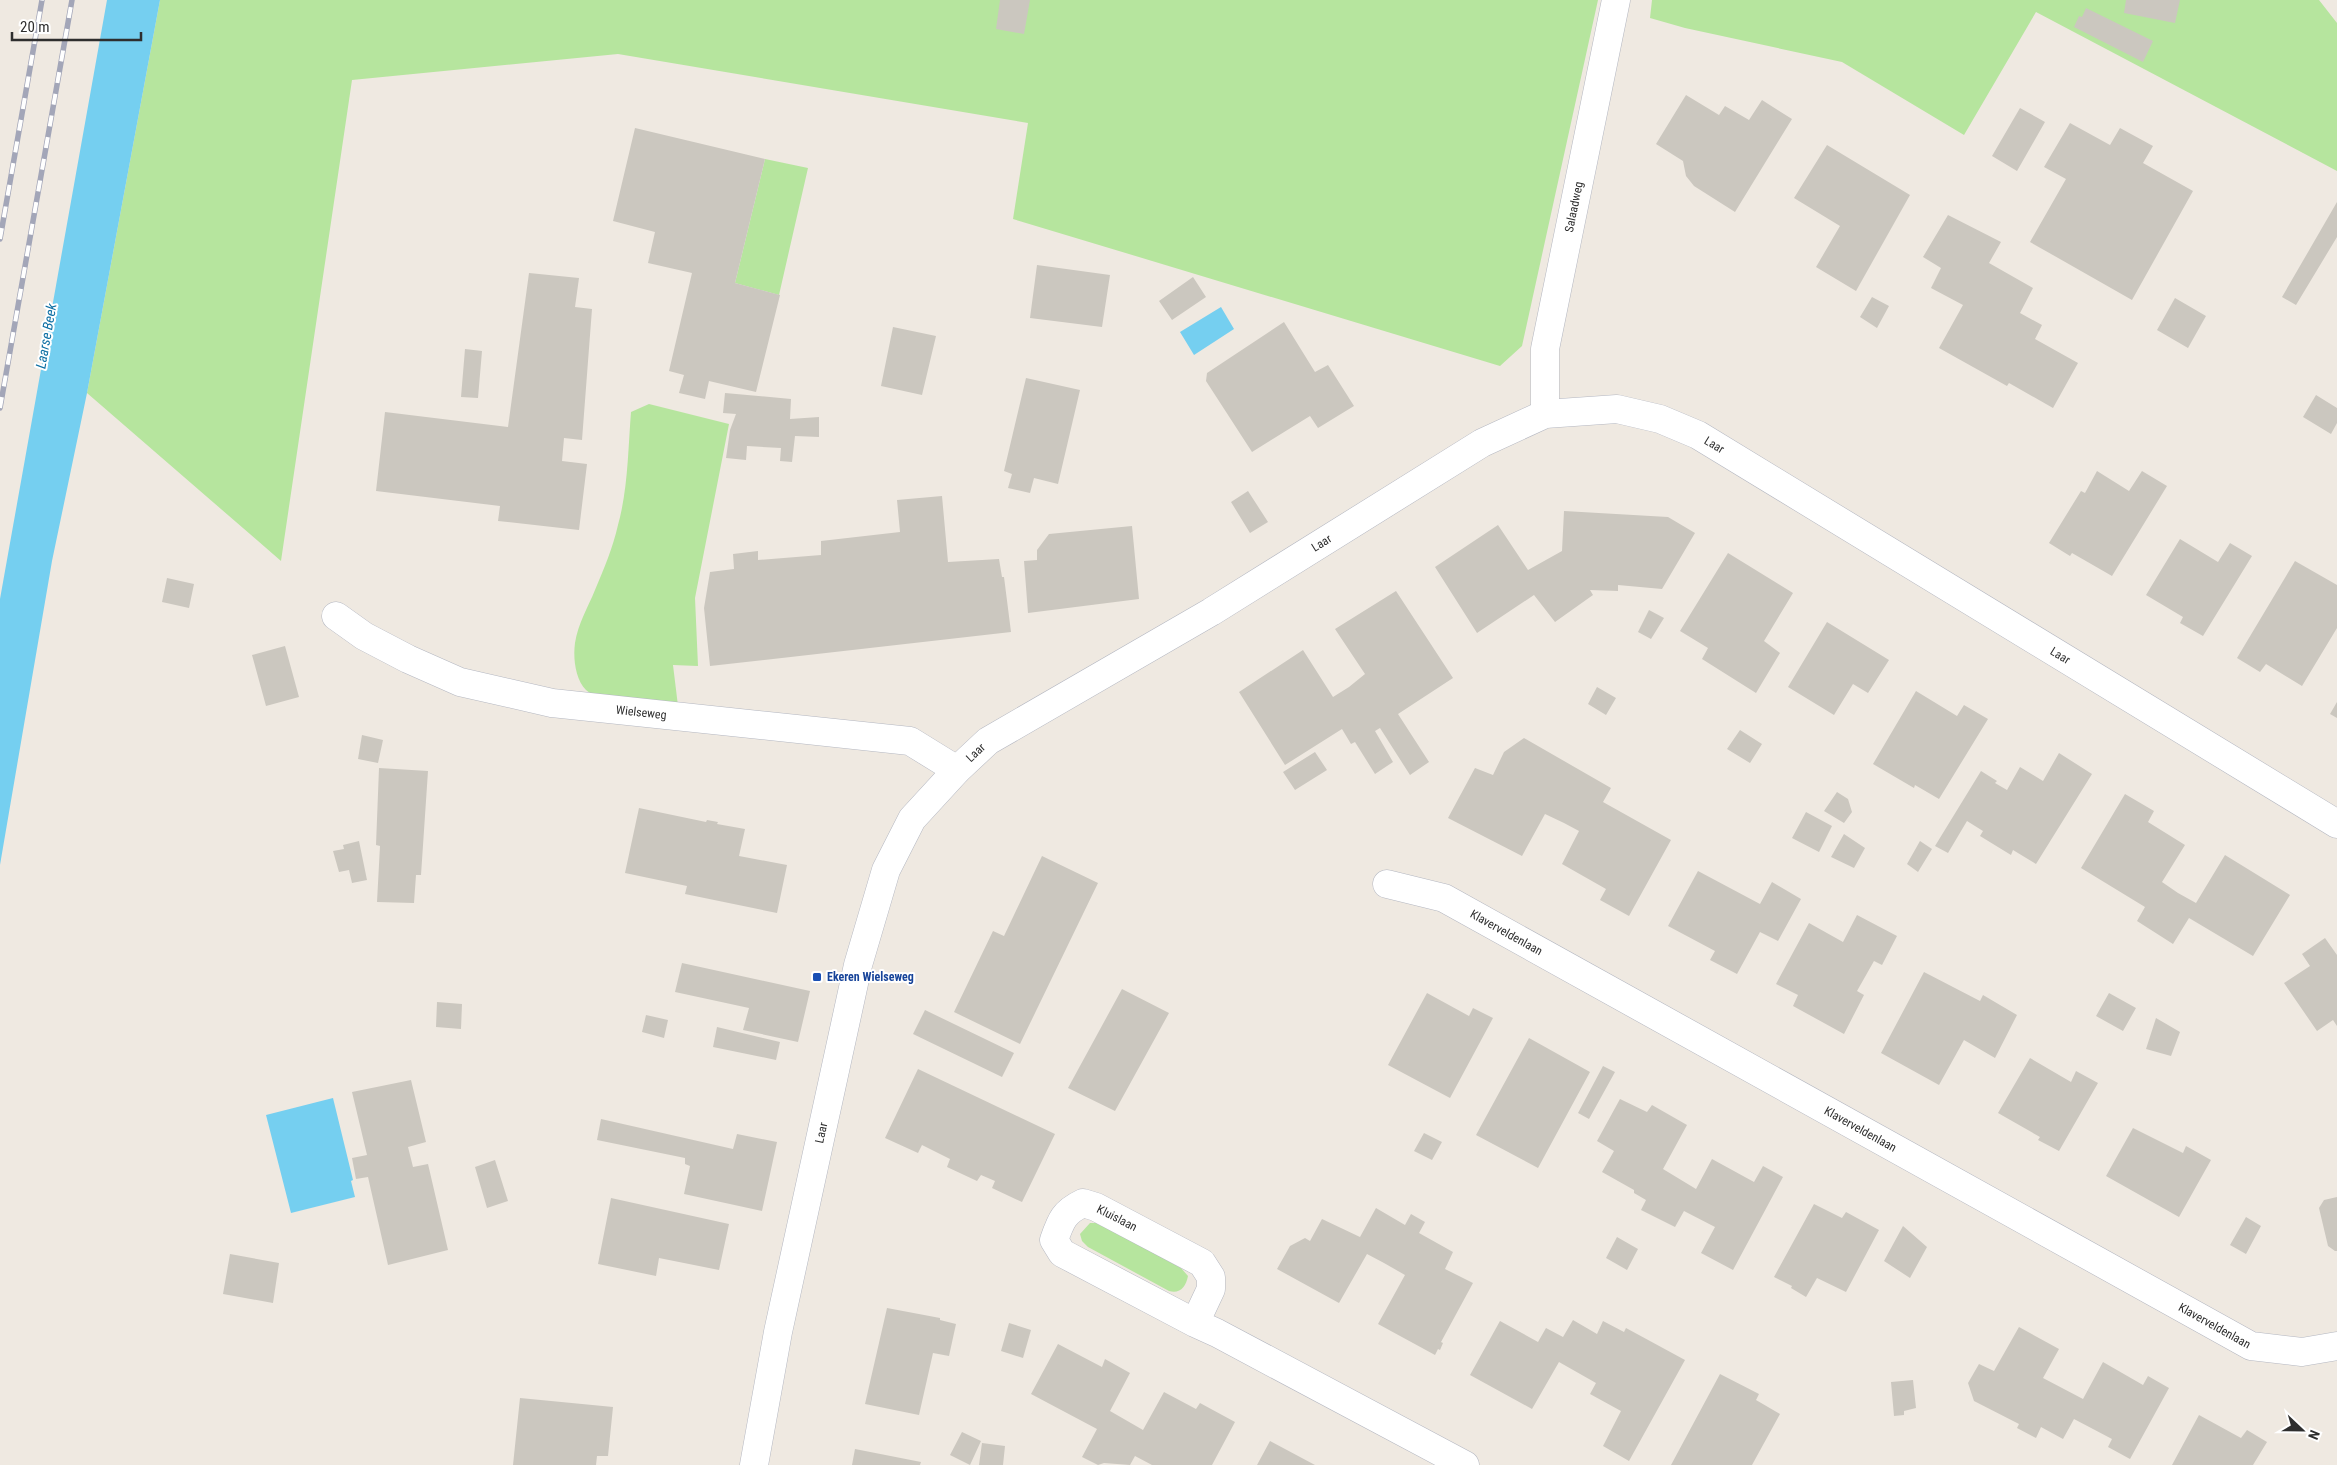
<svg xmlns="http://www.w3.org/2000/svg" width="2337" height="1465" font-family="'Roboto Condensed',sans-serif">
  <rect width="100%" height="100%" fill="#efe9e1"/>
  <!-- green -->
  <path fill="#b6e59e" d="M160,0H1598L1522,346L1500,366L1013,219L1028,123L618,54L352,80L281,561L87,393Z
    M1652,0H2319L2337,23V171L2036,12L1964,135L1842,62L1685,28L1650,18Z
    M765,159L808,168L779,295L735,283Z
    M649,404L729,424L695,598L698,666L673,665L678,706C653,704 603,706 586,690C575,679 573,657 575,643C578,624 588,607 595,590C604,569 613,547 618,525C628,489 628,450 631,412Z
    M1090,1223H1099L1181,1268L1188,1276C1186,1287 1180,1294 1169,1291L1088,1247L1082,1241L1080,1234Z"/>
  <!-- water -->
  <path fill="#75cff0" d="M107,0H160L87,393L52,561L0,865V599Z
    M1221,307L1234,329L1194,355L1180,332Z
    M333,1098L353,1180L351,1181L355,1197L291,1213L266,1115Z"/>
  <!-- building -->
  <path fill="#cbc7bf" d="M1000,0H1030L1024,34L996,29Z
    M2126,0H2180L2175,23L2124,13Z
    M2086,8L2153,41L2143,62L2074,27L2079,16L2082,17Z
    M1686,95L1719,115L1725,106L1749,120L1762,100L1792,119L1735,212L1694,186L1686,176L1683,161L1656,144Z
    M2020,108L2045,122L2017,171L1992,156Z
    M2070,123L2110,145L2120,128L2153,146L2143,163L2193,191L2132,300L2030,242L2066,179L2044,167Z
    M635,128L765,159L735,283L780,295L756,392L709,381L705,399L679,393L684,375L669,371L692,273L648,263L655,232L613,221Z
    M1827,145L1910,195L1856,291L1816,267L1840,226L1794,198Z
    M2337,202V237L2296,305L2282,297Z
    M1948,215L2001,242L1989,263L2033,288L2020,313L2042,325L2035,339L2078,363L2053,408L2009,383L2007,386L1939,348L1963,305L1931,288L1941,268L1923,257Z
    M1037,265L1110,275L1102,327L1030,318Z
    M529,273L579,278L575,307L592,309L582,440L564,438L562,461L587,464L579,530L498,521L500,506L376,491L385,412L508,427Z
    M1193,277L1206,297L1172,320L1159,301Z
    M1872,297L1889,306L1877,328L1860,317Z
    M2175,298L2206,316L2188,348L2157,330Z
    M1284,322L1315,372L1328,365L1354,406L1318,428L1310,416L1252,452L1206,381L1207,373Z
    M893,327L936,336L922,395L881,386Z
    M465,349L482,351L478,398L461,397Z
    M1026,378L1080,390L1058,484L1034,478L1030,493L1008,488L1012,474L1004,471Z
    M725,393L791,399L790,419L819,417V437L795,436L792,462L780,461L781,448L747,446L746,460L726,458L730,430L736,414L723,413Z
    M2316,395L2337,408V423L2331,434L2303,417Z
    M2097,471L2129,491L2142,471L2167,486L2112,576L2072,553L2070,556L2049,543L2081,491L2085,493Z
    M1248,491L1268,522L1250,533L1231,502Z
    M942,496L948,562L999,559L1002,577H1004L1011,632L710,666L704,608L710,572L734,569L733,554L758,551V560L821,555V541L900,532L897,500Z
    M1564,511L1668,517L1695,533L1662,589L1618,585V591L1590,590L1593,595L1555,622L1534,595L1477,633L1435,567L1498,525L1528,570L1562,551Z
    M1132,526L1139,599L1028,613L1024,561L1037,560V550L1049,534Z
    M2180,539L2218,562L2230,543L2252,556L2203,636L2180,623L2183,617L2146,595Z
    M1728,553L1793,593L1764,641L1780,653L1756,693L1702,659L1708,648L1680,631Z
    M2295,561L2337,585V628L2302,686L2266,664L2260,672L2237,658Z
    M167,578L194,584L189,608L162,602Z
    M1396,591L1453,678L1398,714L1429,762L1410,775L1380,728L1375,731L1393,762L1375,774L1355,742L1351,744L1342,729L1285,765L1239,692L1303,650L1333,697L1349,687L1365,674L1335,629Z
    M1649,610L1664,618L1651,639L1638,632Z
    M1827,622L1889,660L1868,693L1853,684L1834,715L1788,687Z
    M285,646L299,697L266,706L252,655Z
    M1597,687L1616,698L1606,715L1588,704Z
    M1916,691L1957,716L1964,705L1988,719L1939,799L1915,785L1914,788L1873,764Z
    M2337,702V718L2330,714Z
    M1740,730L1762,744L1750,763L1727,749Z
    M362,735L383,740L378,763L358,759Z
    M1524,738L1611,788L1603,802L1671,840L1629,916L1600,900L1606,889L1562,864L1579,831L1564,823L1545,814L1522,856L1448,818L1475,768L1493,775L1504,752Z
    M1315,752L1327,770L1295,790L1283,772Z
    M2059,753L2092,774L2036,864L2013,850L2011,855L1980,836L1983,831L1967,821L1948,853L1935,846L1981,771L1997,781L1995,783L2007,790L2020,767L2043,781Z
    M379,768L428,771L421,875H416L414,903L377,902L380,846L376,845Z
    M1837,792L1848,799L1852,812L1844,823L1824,811Z
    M2125,794L2154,811L2148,822L2185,845L2162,882L2178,893L2196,903L2225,855L2290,895L2253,956L2189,918L2173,944L2137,921L2145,907L2081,868Z
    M639,808L706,822L707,820L718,822L717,824L745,829L739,856L787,865L777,913L685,894L687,886L625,873Z
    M1806,812L1832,826L1819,852L1792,838Z
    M1844,834L1865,848L1854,868L1831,857Z
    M359,841L367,880L352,883L349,870L339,872L333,851L344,849L343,845Z
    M1920,841L1932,849L1918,872L1907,864Z
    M1042,856L1098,883L1020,1044L954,1012L993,931L1004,936Z
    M1698,871L1760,904L1772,882L1801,899L1778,941L1760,932L1737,974L1710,960L1715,951L1668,926Z
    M1857,915L1897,936L1882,965L1874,961L1857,991L1864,995L1844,1034L1793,1006L1798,995L1776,984L1809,923L1843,942Z
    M2325,938L2337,955V1026L2333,1020L2317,1031L2284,983L2310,966L2302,954Z
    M682,963L810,991L798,1042L743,1030L749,1008L675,992Z
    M1924,972L1980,1001L1983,995L2017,1015L1995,1058L1964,1040L1939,1085L1881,1053Z
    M1122,989L1169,1013L1115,1111L1068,1088Z
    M1427,993L1469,1016L1473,1008L1493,1018L1450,1098L1388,1065Z
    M2109,993L2136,1008L2123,1031L2096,1016Z
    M437,1002L462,1004L461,1029L436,1027Z
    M925,1010L1014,1053L1002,1077L913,1034Z
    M646,1015L668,1020L664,1038L642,1032Z
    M2156,1018L2180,1032L2171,1056L2146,1049Z
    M717,1027L780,1042L776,1060L713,1047Z
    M1529,1038L1590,1072L1538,1168L1476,1135Z
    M2030,1058L2071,1082L2076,1071L2098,1083L2059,1151L2038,1140L2040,1137L1998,1113Z
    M1603,1066L1615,1072L1589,1119L1578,1113Z
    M918,1069L1055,1134L1022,1202L992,1188L995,1181L981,1175L977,1181L947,1167L950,1159L922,1145L918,1153L885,1138Z
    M411,1080L426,1142L408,1147L413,1167L428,1164L448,1250L388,1265L368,1177L356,1179L352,1158L367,1155L352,1092Z
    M1620,1099L1647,1112L1652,1105L1687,1125L1663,1169L1696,1189L1712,1159L1754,1182L1763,1166L1783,1177L1733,1270L1701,1253L1715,1227L1684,1211L1675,1227L1641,1210L1646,1200L1634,1193V1190L1602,1172L1614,1151L1597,1141Z
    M601,1119L733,1149L737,1134L777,1142L762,1211L684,1194L690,1166L685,1164V1158L597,1140Z
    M2133,1128L2183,1153L2186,1146L2211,1160L2179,1217L2106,1176Z
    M1424,1133L1442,1142L1432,1160L1414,1151Z
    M495,1160L508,1201L487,1208L475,1167Z
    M2337,1197V1251H2335L2328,1246L2319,1208L2324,1200Z
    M611,1198L729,1224L719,1270L659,1258L656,1276L598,1264Z
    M1814,1204L1842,1218L1846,1212L1879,1230L1846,1292L1817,1278L1806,1297L1791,1288L1792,1286L1774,1277Z
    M1376,1208L1405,1225L1411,1214L1425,1222L1419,1233L1453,1252L1445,1269L1473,1283L1441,1342L1443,1343L1440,1350L1438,1349L1435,1355L1378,1324L1405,1275L1384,1263L1367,1254L1339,1303L1277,1269L1290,1246L1305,1238L1310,1241L1322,1219L1360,1237Z
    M2246,1217L2261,1226L2246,1254L2230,1245Z
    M1903,1226L1927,1247L1910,1278L1884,1261Z
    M1617,1237L1638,1249L1627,1270L1606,1258Z
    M230,1254L279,1263L273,1303L223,1294Z
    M887,1308L940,1318V1320L956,1324L949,1356L933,1353L919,1415L865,1404Z
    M1573,1320L1597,1334L1603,1321L1624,1332L1626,1328L1685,1360L1629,1461L1603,1446L1621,1411L1590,1394L1596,1383L1559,1362L1532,1409L1470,1375L1500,1321L1538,1342L1546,1328L1563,1337Z
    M1009,1323L1031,1330L1023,1358L1001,1351Z
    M2019,1327L2059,1349L2043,1378L2083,1399L2103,1362L2143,1385L2148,1376L2169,1388L2130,1459L2108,1447L2112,1439L2074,1419L2063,1439L2041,1427L2036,1438L2017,1428L2019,1424L1974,1401L1968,1383L1979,1364L1994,1371Z
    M1058,1344L1102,1367L1105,1359L1130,1373L1110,1411L1143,1430L1164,1392L1196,1409L1200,1403L1235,1422L1212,1465H1152L1135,1456L1130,1465L1104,1463L1098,1465L1082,1457L1097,1429L1031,1394Z
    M1720,1374L1759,1394L1756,1400L1780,1414L1752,1465H1671Z
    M1913,1380L1916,1408L1904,1411V1415L1894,1416L1891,1382Z
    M520,1398L613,1407L608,1456H597L596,1465H513Z
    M2199,1415L2241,1438L2247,1430L2267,1442L2253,1465H2172Z
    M962,1432L981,1441L970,1465L950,1455Z
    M1270,1441L1315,1465H1257Z
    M982,1443L1005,1446L1003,1465H979Z
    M855,1449L921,1462L920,1465H852Z"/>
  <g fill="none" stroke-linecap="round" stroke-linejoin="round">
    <!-- minor casing -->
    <g stroke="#b4b7c1" stroke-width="29">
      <g id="minor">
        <path id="s1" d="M1545,414V349L1616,0"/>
        <path id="s2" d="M336,616L364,636L408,659L460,682L552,703L910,741L957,770"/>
        <path id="s3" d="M1387,884L1444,898L2251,1346L2302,1352L2337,1346"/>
        <path d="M1195,1323L1211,1289V1277L1202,1263L1096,1207L1083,1203C1064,1212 1061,1220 1054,1240L1062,1253L1195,1323L1217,1333L1465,1465"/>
        <path id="s4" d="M754,1465L778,1332L858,965L886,870L912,819L957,770L988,741L1211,612L1482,443L1545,414L1617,409L1660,419L1698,435L2337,824"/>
      </g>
    </g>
    <!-- minor -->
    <use href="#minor" stroke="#fff" stroke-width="28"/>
    <!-- rail casing -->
    <g stroke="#a3a6b8" stroke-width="5.5">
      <path id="rail" d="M0,239L42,0
        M0,408L72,0"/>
    </g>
    <!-- rail -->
    <use href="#rail" stroke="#fff" stroke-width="4" stroke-dasharray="11" stroke-linecap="butt"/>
  </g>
  <!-- markers -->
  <rect fill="#1a4fb4" stroke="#fff" stroke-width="2" x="812" y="972" width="10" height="10" rx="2.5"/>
  <g text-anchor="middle" stroke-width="4" stroke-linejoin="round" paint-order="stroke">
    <!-- street labels -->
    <g font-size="12" fill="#2e2e2e" stroke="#fff">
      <text dy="4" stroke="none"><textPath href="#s1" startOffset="210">Salaadweg</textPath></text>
      <text dy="4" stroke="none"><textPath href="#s4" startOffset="1599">Laar</textPath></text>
      <text dy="4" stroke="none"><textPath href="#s4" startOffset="1164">Laar</textPath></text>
      <text dy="4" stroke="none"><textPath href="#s4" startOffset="2004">Laar</textPath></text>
      <text dy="4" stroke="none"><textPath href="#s2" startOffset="325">Wielseweg</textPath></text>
      <text dy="4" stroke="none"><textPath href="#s4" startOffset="759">Laar</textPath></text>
      <text dy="4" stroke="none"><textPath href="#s3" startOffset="130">Klaverveldenlaan</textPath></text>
      <text dy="4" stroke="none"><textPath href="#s3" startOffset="535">Klaverveldenlaan</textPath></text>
      <text dy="4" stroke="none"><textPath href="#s4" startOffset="339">Laar</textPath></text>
      <text transform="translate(1117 1218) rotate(27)" y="4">Kluislaan</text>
      <text dy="4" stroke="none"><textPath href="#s3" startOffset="940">Klaverveldenlaan</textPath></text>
    </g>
    <!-- transit labels -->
    <g font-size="12" font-weight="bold" fill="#164399" stroke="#fff" text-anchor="start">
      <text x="827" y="981">Ekeren Wielseweg</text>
    </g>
    <!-- water labels -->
    <g font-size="14" font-style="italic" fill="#0d6fa3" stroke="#fff">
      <text transform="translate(46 336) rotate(-80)" y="5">Laarse Beek</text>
    </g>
  </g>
  <!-- north arrow -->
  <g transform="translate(2302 1430) rotate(112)" stroke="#ffffff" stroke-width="4" paint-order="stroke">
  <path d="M0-4L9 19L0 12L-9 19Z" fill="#2e2e2e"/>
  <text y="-8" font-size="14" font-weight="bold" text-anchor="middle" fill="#2e2e2e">N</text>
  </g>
  <!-- scale -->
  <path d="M12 32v8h129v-8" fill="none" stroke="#2e2e2e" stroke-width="2.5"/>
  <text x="20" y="32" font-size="15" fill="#2e2e2e" stroke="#ffffff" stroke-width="4" paint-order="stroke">20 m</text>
</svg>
